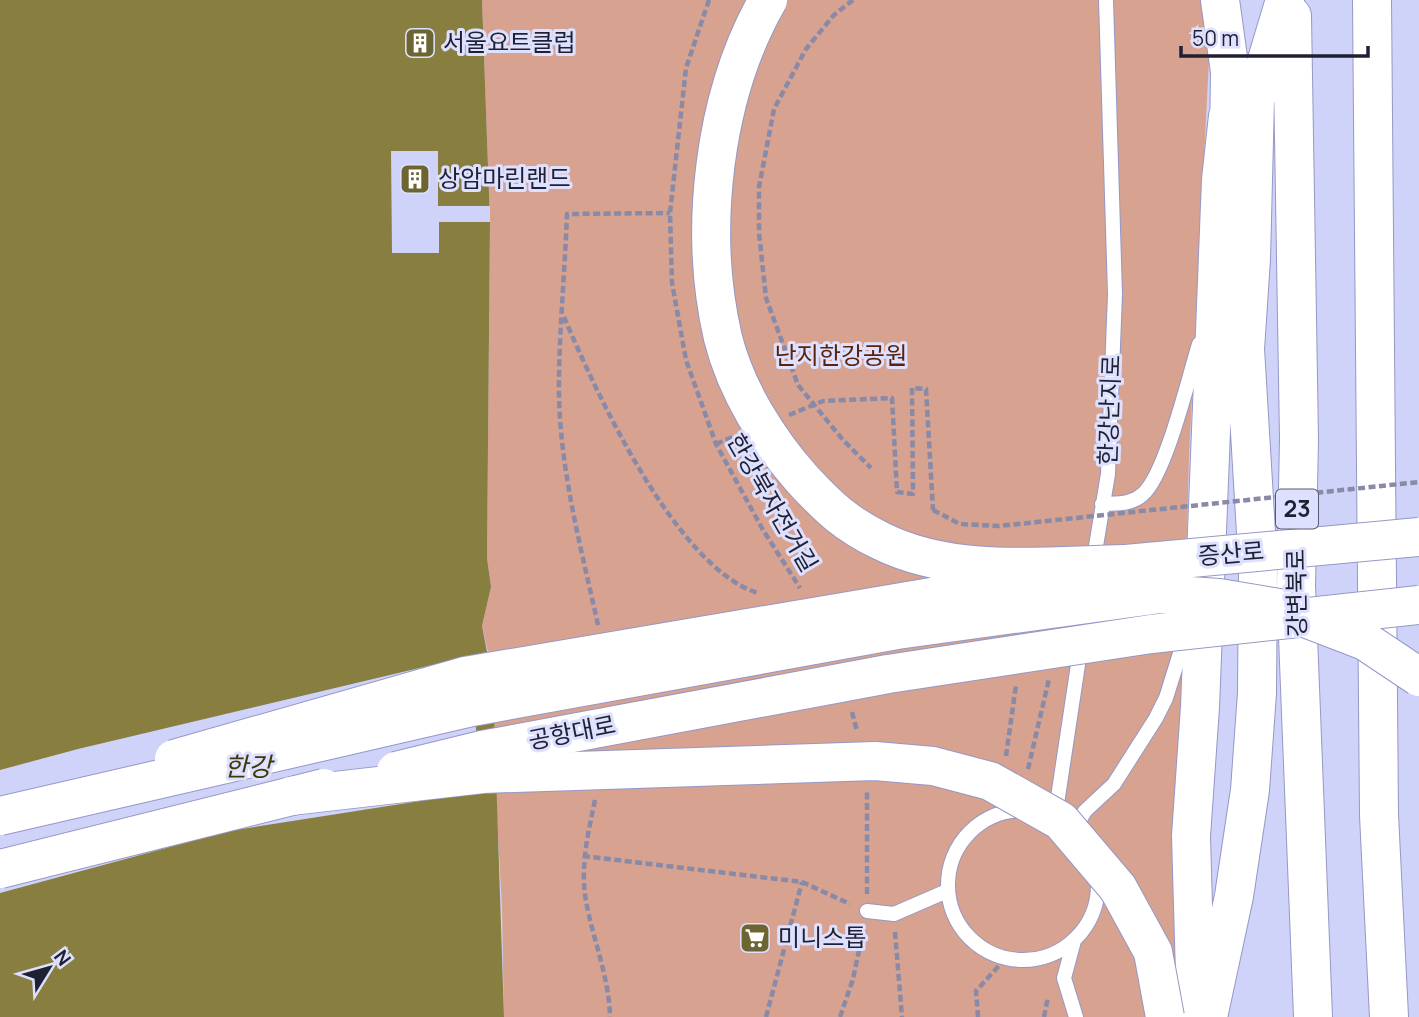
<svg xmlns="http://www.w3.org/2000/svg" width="1419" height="1017" font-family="Manrope,'Noto Sans KR',sans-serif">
  <rect width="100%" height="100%" fill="#cfd2f9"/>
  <!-- green -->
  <path fill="#d7a28f" d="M482,0H1212L1189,457L1175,960L1184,1017H504L502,908L488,652L482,626L491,587L487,558L490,222Z"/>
  <!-- water -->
  <path fill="#877e40" d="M0,0H482L490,222L487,558L491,587L482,626L493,683L504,1017H0Z"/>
  <!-- pier -->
  <path fill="#cfd2f9" d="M391,151H438V206H490V222H439V253H392Z
    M491,651L497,668L475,721L484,791L229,831L0,893V770L78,749Z"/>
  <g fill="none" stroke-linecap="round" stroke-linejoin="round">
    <!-- service casing -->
    <g stroke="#9598c6" stroke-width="16">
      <path id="service" d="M1102,504C1117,503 1131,505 1143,494C1166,474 1189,376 1199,344
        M1093,564L1108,474L1115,294L1106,0
        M948 885a75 75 0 1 1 150 0a75 75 0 1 1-150 0Z
        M1055,817L1087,605
        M1074,829L1085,811L1114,784L1156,718L1166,698L1186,634
        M867,911L894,914L947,891
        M1074,941L1064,978L1076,1017"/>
    </g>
    <!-- trunk casing -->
    <g stroke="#9598c6" stroke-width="40">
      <path id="trunk" d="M1220,0L1230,72L1229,141
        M1372,0L1379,815L1389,1017
        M1292,16L1299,439L1296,586L1313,1017
        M1196,1009L1191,836L1200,707L1221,180L1228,116
        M1208,1017L1234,896L1250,790L1257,693L1258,566L1245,349L1251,259L1255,100L1285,0"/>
    </g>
    <!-- path -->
    <path stroke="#888aa8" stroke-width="4.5" stroke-dasharray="7 3.5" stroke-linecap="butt" d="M709,0L686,68L670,213L672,283L686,360L716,444L763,530L800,588
      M853,0L834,15L806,49L774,109L759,187V233L766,298L798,385L843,440L871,468
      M564,317C596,392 676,568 758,593
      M789,415L823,401L892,398L897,492L913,494L912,388L926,389L933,510
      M716,444L735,436
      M598,625C580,543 557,460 559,375C560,322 565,268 567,214L670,213
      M852,712L857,731
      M1006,756L1016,685
      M1028,769L1049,679
      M595,800C588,834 580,866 586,901C593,940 609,976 610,1017
      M583,856L802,882L850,904
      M867,894V791
      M895,932L902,1017
      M766,1017L802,882
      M840,1017L853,979L864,927
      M978,1017L976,991L1006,958
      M1044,1017L1048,997"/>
    <!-- service -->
    <use href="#service" stroke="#fff" stroke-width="14"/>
    <!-- trunk -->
    <use href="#trunk" stroke="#fff" stroke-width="38"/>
    <!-- primary-bridge casing -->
    <g stroke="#9598c6" stroke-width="40" stroke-linecap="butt">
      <path id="primary-bridge" d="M174,759L465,676L1126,564L1419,537
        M396,771L482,750L888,674L1151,634L1419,605
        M0,869L324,788"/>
    </g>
    <!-- trunk-bridge casing -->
    <g stroke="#9598c6" stroke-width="40" stroke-linecap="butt">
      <path id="trunk-bridge" d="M768,0C713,96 698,231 723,338C736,390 768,441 803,480C829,508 846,524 881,541C956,578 1047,565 1126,564
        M291,796L483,774L875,761L933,766L990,781L1061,821L1118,888L1153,952L1165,1017
        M0,816L472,707L897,630L1160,594L1219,598L1279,608L1365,641L1419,677"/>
    </g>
    <!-- path-bridge -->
    <path stroke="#888aa8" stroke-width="4.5" stroke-dasharray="7 3.5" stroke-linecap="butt" d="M933,510L960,524L999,526L1419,482"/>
    <!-- primary-bridge -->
    <use href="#primary-bridge" stroke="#fff" stroke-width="38"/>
    <!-- trunk-bridge -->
    <use href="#trunk-bridge" stroke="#fff" stroke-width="38"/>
  </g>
  <!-- icons -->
  <defs>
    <g id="building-square" transform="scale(1.575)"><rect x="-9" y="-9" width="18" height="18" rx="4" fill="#6c6531" stroke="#dde0fe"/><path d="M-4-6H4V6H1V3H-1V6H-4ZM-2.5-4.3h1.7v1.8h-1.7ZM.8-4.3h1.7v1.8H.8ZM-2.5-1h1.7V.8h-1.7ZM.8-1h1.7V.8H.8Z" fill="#fff"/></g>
    <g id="supermarket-square" transform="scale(1.575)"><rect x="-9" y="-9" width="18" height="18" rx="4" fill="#6c6531" stroke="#dde0fe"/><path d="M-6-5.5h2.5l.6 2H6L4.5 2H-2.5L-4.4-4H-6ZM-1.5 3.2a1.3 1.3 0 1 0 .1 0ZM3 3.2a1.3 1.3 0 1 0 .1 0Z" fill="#fff"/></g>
  </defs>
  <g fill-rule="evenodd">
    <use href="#building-square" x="420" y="43"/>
    <use href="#building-square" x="415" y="179"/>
    <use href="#supermarket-square" x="755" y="938"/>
  </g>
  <g text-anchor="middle" stroke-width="6" stroke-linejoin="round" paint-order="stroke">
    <!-- shield labels -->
    <rect fill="#dde0fe" stroke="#585a6e" stroke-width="2" x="1276" y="489.5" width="42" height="39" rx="5"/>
    <g font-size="23" font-weight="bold" fill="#1f2031">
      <text x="1297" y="517">23</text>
    </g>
    <!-- poi labels -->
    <g font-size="24" fill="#1f2031" stroke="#dde0fe" text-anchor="start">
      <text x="443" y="51">서울요트클럽</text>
      <text x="438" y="187">상암마린랜드</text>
      <text x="778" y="946">미니스톱</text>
    </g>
    <!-- park labels -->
    <g font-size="24" fill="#5b220a" stroke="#dde0fe">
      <text x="841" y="364">난지한강공원</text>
    </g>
    <!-- street labels -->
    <g font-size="24" fill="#1f2031" stroke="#dde0fe">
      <text transform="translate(1110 410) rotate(-88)" y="8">한강난지로</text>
      <text transform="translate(772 503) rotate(60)" y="8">한강북자전거길</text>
      <text transform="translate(1231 554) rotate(-5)" y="8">증산로</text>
      <text transform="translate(1297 593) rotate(-91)" y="8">강변북로</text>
      <text transform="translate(572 733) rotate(-11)" y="8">공항대로</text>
    </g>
    <!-- water labels -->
    <g font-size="26" font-style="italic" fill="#403905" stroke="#dde0fe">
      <text x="248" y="776">한강</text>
    </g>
  </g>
  <!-- north arrow -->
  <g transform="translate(49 968) rotate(53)" stroke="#dde0fe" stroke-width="5" paint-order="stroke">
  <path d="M0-5L12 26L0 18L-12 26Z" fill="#1f2031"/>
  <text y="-10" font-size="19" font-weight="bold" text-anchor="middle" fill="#1f2031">N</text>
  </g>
  <!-- scale -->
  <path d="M1181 46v10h187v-10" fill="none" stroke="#1f2031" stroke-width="3.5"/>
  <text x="1192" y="46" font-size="21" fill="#1f2031" stroke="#dde0fe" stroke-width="5" paint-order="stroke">50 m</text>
</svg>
